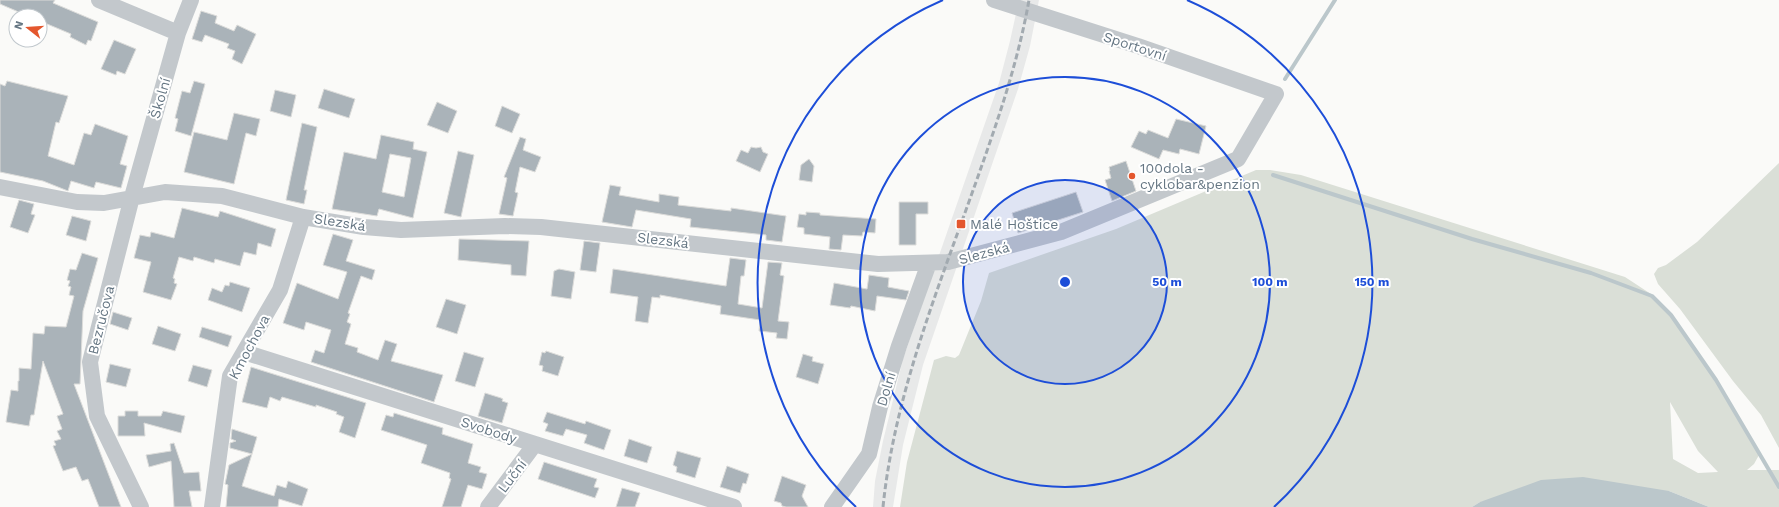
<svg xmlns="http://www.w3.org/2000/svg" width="1779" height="507" font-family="'Work Sans',sans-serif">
  <rect width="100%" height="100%" fill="#fafaf8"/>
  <!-- built -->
  <path fill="#e8e9e9" d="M1019,0H1039L1030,46L1018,89L923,365L903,445L893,507H873L875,481L883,441L903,359L999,83L1010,41Z"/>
  <!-- green -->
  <path fill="#dadfd7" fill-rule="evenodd" d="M1779,163V448L1761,415L1733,381L1680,309L1658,284L1654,274L1658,268L1666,265L1697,242Z
    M1256,170H1270L1301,175L1625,277L1654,296L1670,314L1692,343L1723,391L1759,455L1754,464L1747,470H1779V507H1709L1669,491L1480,502L1472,507H900L907,462L934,360L946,356L955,358L959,355L981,301L989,273L1116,229ZM1670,402L1698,451L1718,472L1698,473L1673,459Z"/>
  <!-- water -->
  <path fill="#bbc7cb" d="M1583,477L1669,491L1709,507H1472L1480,502L1541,480Z"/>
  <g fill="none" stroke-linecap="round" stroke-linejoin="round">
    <!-- stream -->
    <path stroke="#bbc7cb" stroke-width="4" d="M1285,79L1335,0
      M1273,175L1472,239L1591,273L1652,296L1671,315L1716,380L1779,487"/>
  </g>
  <!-- building -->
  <path fill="#aab3b9" stroke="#dcdcda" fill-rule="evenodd" d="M0,0H55L53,3L98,22L91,41L88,40L86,45L70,37L71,34L40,21V16H28L0,4Z
    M201,11L217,16L215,23L234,31L237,25L256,34L242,64L232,59L235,51L227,48L229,44L205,35L202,42L192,39Z
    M114,40L136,49L125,74L117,71L116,75L101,69Z
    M7,81L68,96L59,123L56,122L48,156L74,165L84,133L91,135L95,124L128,136L120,164L127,166L121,188L96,182L94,188L71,181L68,191L43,181L0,172V84L5,86Z
    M194,81L205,84L191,136L175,131L178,119L175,118L182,91L190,93Z
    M324,89L355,99L349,118L318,108Z
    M275,90L296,95L291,117L270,111Z
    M437,102L457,111L448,133L427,125Z
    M502,106L520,114L512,133L495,126Z
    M234,113L260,119L256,136L246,133L234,184L184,172L194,132L227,140Z
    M1176,119L1206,126L1199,154L1180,149L1179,154L1163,150L1159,159L1131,147L1139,131L1146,134L1148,130L1168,138Z
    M302,123L317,127L304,190H307L304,204L286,200Z
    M381,135L414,142L413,149L427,152L413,218L379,209L377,216L332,209L344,152L376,159ZM390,154L411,158L404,197L382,192Z
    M520,137L526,139L523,150L541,157L535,172L520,167L515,192L518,193L513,216L499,214L507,178L504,177Z
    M751,147L756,148L761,147L763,152L768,154L760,172L736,161L741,150L748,153Z
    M458,151L474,155L461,217L444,213Z
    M809,159L814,166L812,182L799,180L801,165Z
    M1126,161L1136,191L1112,201L1105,180L1111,178L1109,171H1110L1109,167Z
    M610,185L621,187L619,195L659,202V194L679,197L678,205L731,211V208L786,216L782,242L766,240V235L690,227L691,219L636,210L632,227L602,222Z
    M1076,192L1083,212L1018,233L1012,213Z
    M19,200L34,204L31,214L35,215L28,233L10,227Z
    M899,202H928V214H916V245H899Z
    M182,208L218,217L220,211L276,229L271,247L258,243L256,255L244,252L240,266L215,259L214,263L194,257L193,261L179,257L173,278L175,279L174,283L177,284L171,300L143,292L151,262L134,258L140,235L150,237L151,232L174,238Z
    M806,212L820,213V215L876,219L875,233L863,232L862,236L843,235L841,250L829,249L830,237L804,234V228L797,227L799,214L806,215Z
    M72,216L91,221L86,241L66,235Z
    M333,234L353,240L346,261L375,270L372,280L361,276L348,313L350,314L347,322L351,324L345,344L358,348L357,352L378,360L385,340L397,344L391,361L443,375L434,402L311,362L315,350L324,353L331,330L306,322L304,330L283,323L297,283L338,299L347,272L323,265Z
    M459,239L529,241L526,276L511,275V265L458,260Z
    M584,241L600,243L596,272L580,270Z
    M82,253L98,258L83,311L80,384H74L121,507H99L88,479L82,481L76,467L63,471L53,446L56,445L54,441L61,439L57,431L62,429L57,416L63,414L43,361L34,415H31L29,426L6,422L11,390L18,391V381H19V368L31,369L33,333L44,334L45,326L66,327L74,296L69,295L71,287L68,286L70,281L67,280L70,269L76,270Z
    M730,258L746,260L744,276H741L738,304L762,308L768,262L782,263L780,275L784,276L778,321L789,322L787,339L776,338L777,333L759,331L760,320L720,314L721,306L660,295V298L652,297L648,323L635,321L638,297L610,293L613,269L726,286Z
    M559,269L575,272L571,299L551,296L554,271Z
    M869,275L889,278L888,287L909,291L906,300L877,296L875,311L851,306L850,308L830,305L834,283L867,289Z
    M230,282L250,288L242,312L208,300L212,288L222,292L225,285L229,286Z
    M446,299L466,305L457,334L436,327Z
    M113,312L132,318L128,330L110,324Z
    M158,326L181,334L175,351L152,344Z
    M202,327L232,336L228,347L199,337Z
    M546,351L564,357L558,376L542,371L543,366L539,365L542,352L545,353Z
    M464,352L484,358L475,387L455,381Z
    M803,354L813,357L812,361L824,364L818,384L796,377Z
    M110,364L131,369L126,387L106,382Z
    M193,365L212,370L207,387L188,381Z
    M251,367L366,403L355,438L339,432L344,417L336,414L337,412L316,405V407L282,397L280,401L270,397L267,408L242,402Z
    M485,393L501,398L503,399L502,401L508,403L502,423L478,416Z
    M125,411H138V416H161L163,411L185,416L181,433L144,423L145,436H118V416H125Z
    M547,412L585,424L586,421L611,430L604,450L584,443L587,435L566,429L563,436L545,431L548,424L543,422Z
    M394,413L443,428L442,434L473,444L468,463L481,467L479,472L487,474L482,489L468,485L461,507H442L451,479L449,478L450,473L421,463L427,445L381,430L386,415L393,417Z
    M232,429L257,437L252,454L230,448V443L236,441L231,439Z
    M629,439L652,447L647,463L624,456Z
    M174,443L184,473L199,472L201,491H189L192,507H174L171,461L149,467L146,455L171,451L170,444Z
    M677,451L701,458L695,478L676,472L677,467L673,465Z
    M252,454L242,486L274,496L277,485L286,488L288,481L308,489L302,506L279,499L278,507H226L228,485L225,484L229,465Z
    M544,462L597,479L594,487L599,488L595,498L538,479Z
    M727,466L749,474L746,484L743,483L740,493L720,487Z
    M782,476L806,485L802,496L808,507H786L782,506L781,503L774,501Z
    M622,488L640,493L635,507H616Z"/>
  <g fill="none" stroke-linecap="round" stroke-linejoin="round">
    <!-- minor -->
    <path stroke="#c3c8cc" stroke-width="16" d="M99,0L178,33
      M0,187L77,202L104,203L165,192L222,196L303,217L364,227L401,230L505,226L541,227L878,264L948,262L1061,232L1238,159L1276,94L1138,46L994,0
      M244,352L734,507
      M141,507L97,416L90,362L132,197L178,33L191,0
      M212,507L230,376L280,290L303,217
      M488,507L535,444
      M832,507L869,454L880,407L899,346L929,263"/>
    <!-- rail -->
    <path stroke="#a2aab0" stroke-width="3" stroke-dasharray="6 3" stroke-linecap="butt" d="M883,507C895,389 943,277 982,165C1001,111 1019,57 1029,0"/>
  </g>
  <!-- distance rings -->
  <circle cx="1065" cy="282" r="102" fill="#1d4ed8" fill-opacity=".12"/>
  <g fill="none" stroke="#1d4ed8" stroke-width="2">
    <circle cx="1065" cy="282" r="102"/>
    <circle cx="1065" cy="282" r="205"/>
    <path d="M856 507A307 307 0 0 1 943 0M1187 0A307 307 0 0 1 1274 507"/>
  </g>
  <!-- markers -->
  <g fill="#e4572e" stroke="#fff" stroke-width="1.5">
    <circle cx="1132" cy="176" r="4"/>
    <rect x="956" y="219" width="10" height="10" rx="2"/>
  </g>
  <g text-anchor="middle" stroke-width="4" stroke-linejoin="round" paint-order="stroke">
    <!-- street labels -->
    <g font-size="14" fill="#657683" stroke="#fff">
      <text transform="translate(1135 46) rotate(18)" y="5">Sportovní</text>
      <text transform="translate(160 98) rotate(-74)" y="5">Školní</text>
      <text transform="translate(340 222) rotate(9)" y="5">Slezská</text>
      <text transform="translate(663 240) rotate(7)" y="5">Slezská</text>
      <text transform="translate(984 253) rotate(-15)" y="5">Slezská</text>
      <text transform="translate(101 320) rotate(-76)" y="5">Bezručova</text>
      <text transform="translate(249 347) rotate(-62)" y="5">Kmochova</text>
      <text transform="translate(886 389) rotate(-73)" y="5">Dolní</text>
      <text transform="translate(489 430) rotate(18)" y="5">Svobody</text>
      <text transform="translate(512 476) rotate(-53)" y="5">Luční</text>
    </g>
    <!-- poi labels -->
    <g font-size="14" fill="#657683" stroke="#fff" text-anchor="start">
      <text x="1140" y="173">100dola -<tspan x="1140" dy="16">cyklobar&amp;penzion</tspan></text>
      <text x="970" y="229">Malé Hoštice</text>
    </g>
  </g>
  <circle cx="1065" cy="282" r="6" fill="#1d4ed8" stroke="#fff" stroke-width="2"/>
  <g font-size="12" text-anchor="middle" font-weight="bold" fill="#1d4ed8" stroke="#fff" stroke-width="4" stroke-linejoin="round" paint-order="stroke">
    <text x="1167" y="286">50 m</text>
    <text x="1270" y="286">100 m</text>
    <text x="1372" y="286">150 m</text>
  </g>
  <!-- north arrow -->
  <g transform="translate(28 28) rotate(287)"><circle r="19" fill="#ffffff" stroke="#c1c8cd"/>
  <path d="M0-3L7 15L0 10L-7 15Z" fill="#e4572e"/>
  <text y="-6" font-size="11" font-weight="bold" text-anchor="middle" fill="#657683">N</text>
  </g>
</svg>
